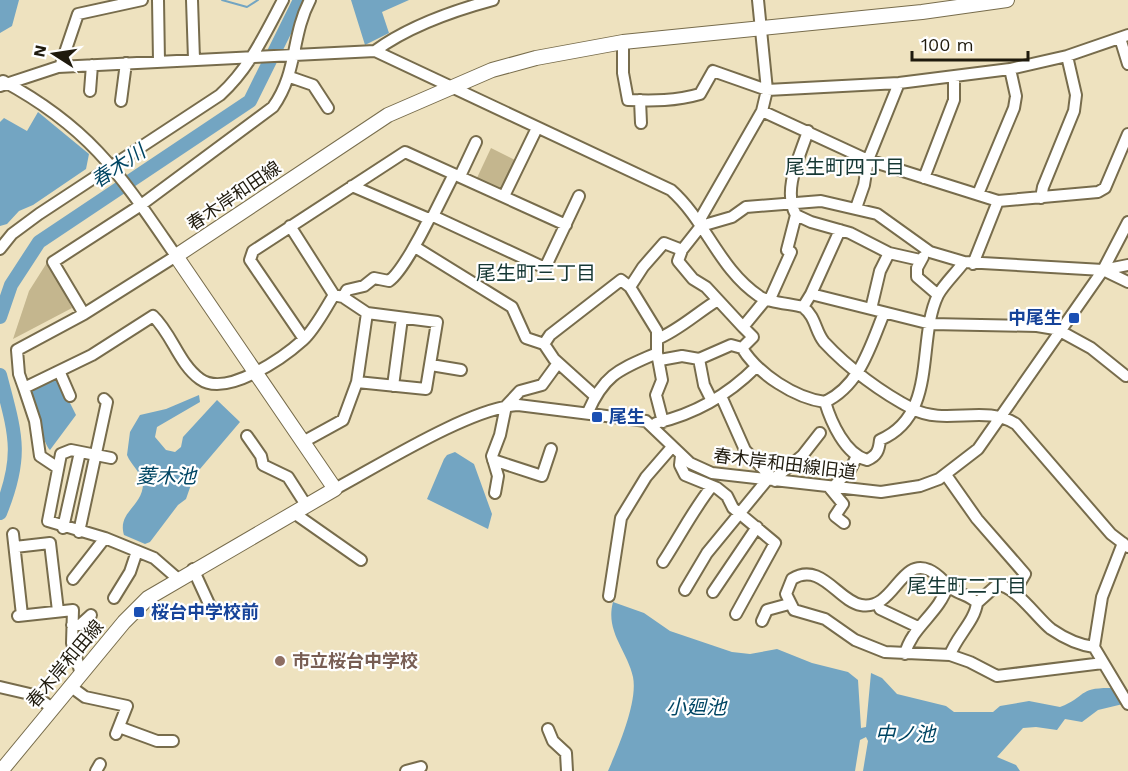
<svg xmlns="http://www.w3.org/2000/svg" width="1128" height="771" font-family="'Work Sans','Noto Sans JP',sans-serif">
  <rect width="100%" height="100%" fill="#eee2bf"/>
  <!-- green -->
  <path fill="#c4b68e" d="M491,148L517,161L504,188L499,190L476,180Z
    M48,261L72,308L13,339L29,291Z"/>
  <!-- water -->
  <path fill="#73a5c2" d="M0,0H19L12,26L0,33Z
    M351,0H409L382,12L389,33L365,45Z
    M38,112L89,154L86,169L33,205L19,211L7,224L0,226V122L4,118L27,131Z
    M58,379L76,415L50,450C44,445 30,397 32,390Z
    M199,395L200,402L157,427L155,437L166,450L175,452L181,447L183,437L217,400L240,422L194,476L186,499L178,505L150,542L145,544L124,535C117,512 143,506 143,484C142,473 131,465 127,455L130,432L140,415L166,409Z
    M455,452L474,464L492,514L488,529L427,499L444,459L447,455Z
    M613,602L644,613L670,631L732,652L750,654L777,649L812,663L848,672L858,680L861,728L866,727L871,673L882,678L897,694L946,706L954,712H993L1000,706L1029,701L1060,707C1088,696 1077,687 1114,688L1123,704L1098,710L1082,722L1065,719L1057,730L1036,727L1023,728L997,757L1016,765L1020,771H863L868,741L866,737L860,740L855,771H608C618,748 638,702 633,677C627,650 605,632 613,602Z"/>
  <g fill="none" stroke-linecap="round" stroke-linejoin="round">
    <!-- stream -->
    <path stroke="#73a5c2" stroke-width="2" d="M222,0L247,7L258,0
      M153,4V14
      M542,135L556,141"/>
    <!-- river -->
    <path stroke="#73a5c2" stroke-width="14" d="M0,317L11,285L39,242L250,101L300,0
      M0,375C15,433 24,454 0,513"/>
    <!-- minor casing -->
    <g stroke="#776c4c" stroke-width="14">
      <path id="minor" d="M158,0L159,61
        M192,0L194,59
        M1120,38L1128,64
        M623,42V73L628,100C653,101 676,101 700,94L713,71L767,90L899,83L1010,69L1067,56L1128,35
        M375,51C409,26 452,11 493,0
        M60,67L78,14L142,0
        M290,77L313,85L328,108
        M3,81C92,129 121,176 176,256L84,314L17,350L19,374L24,388L92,355L153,316C172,334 179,364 200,379C226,398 283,358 303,340C315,329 325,309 334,295L290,226
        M0,86L58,67L375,51L671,190C706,221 719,269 759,296C766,302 792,304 803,307L811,294L931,324L1037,326L1061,330
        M90,91L92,65
        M640,100L641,123
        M121,101L126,63
        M762,111L868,160L998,201L1098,192L1105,188L1128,134
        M454,174L433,216L545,268L579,196
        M460,176L476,142
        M924,178L954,100V76
        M352,186L429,219
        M978,194L1014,108L1016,96L1010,69
        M504,196L537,128
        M1041,198L1043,187L1074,111L1076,95L1067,56
        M856,208L864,185L868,160L899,83
        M796,215L811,222L850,233L889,253L920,260
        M699,221L762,111L767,90L758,0
        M415,247L512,307L526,338L544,344L554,359L595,396
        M0,249L12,234L39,214L220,95C249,69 265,34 283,0
        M923,257L917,268V277L938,295
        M973,264L998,201
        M1103,270L1128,222
        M630,287L643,267L664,243L682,250
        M811,294L840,230
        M338,296L343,297L347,290L364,286L374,278L389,281C401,273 422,233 429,219L433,216
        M766,299L743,327L706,287L693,279L678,261L682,250L701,226L732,217L746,207L821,201L877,214L930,252L964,262
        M770,299L791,252L787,250L796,215C782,190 800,156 808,131
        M803,307C816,317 815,331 824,342C848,368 882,393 913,409C945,426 986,404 1016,424L1111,534L1128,547
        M871,309L880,271L889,253
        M84,314L53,262L141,205L273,107C298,72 291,36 310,0
        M743,327L753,337L742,348C758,374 795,398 825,402C860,385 870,347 884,313
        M1060,331L1091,348L1126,376
        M304,339L250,260L253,251L405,152L566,225
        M657,339C678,331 698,312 718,300
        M544,344L550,335L621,280L630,287L657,331V353L662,380L656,395L663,422
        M660,360L682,356L699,359
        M431,365L461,370
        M60,373L70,396
        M357,382L426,389L437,322L367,313
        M393,386L402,318
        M24,388L35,421L40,456L58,468
        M721,396L745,450L775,481
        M712,401L704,385L699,359L731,345L742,348
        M825,402C831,422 845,454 867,460C877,456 879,450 880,440C939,415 916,340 938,295C944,284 956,273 964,262L1103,270L1128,282
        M588,412C605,373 621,369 657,353
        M656,423C695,414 728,395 756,367
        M247,436L261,456L263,465L288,477L306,505
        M303,442L343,420L357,382L367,313L343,297
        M681,456L680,465L685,475L717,488L727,496L733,508L775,543L736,614
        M111,458L71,450L61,454L48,521L105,538L154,558L177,578
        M493,460L542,476L551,449
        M946,475L977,519L1025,574L1014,593
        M775,478L802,456L820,433
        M829,487L843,504L835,516L844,523
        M833,487L850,470L857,456
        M335,489C380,465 470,408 518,405L646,421L690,463L712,473L881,492L920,486L939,479L978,449L1103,270L1128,265
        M495,493L498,476L492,456L500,435L506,406L520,391L542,385L558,363
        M294,513L361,560
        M63,528L80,452
        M79,532L107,402L104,399
        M13,534L22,615
        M1123,543L1102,597L1094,647L1128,704
        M15,547L50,543L58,611
        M663,562C680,536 693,510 712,486
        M193,569L210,606
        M73,579L105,538
        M685,590L707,553L767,480
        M713,592L757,527
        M609,596L621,518L646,477L672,447
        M114,598L130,572L137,551
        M977,603C971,596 962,595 954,590C945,584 939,574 929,570C900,557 894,611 861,605C838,601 821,561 792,579L786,594L794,610L825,619L855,640L885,652L950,655L970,662L997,676L1103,663
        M878,604L880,609L918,627
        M18,616L73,610L72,643L81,674
        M762,621L767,610L789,604
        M72,625H80L91,615
        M905,654C912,626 939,614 948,585
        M950,655C956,637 975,621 977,603L997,585C1015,585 1037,618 1051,629C1064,638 1079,645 1094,647
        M70,686L85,697L127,706L116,734
        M0,687L34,695L52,708
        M119,727L157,741H173
        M548,729L553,741L566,753L567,771
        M96,771L100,764
        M406,771L421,767"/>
    </g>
    <!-- major casing -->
    <g stroke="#776c4c" stroke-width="16">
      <path id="major" d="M1,771L124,622L148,598L335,489L176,256L388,115L492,70L536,58L623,42L922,12L1007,0"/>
    </g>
    <!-- minor -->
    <use href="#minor" stroke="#fff" stroke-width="10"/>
    <!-- major -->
    <use href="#major" stroke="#fff" stroke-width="14"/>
  </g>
  <!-- markers -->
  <g fill="#1a4fb4" stroke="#fff" stroke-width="2">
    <rect x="1068" y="312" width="12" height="12" rx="3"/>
    <rect x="591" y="411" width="12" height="12" rx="3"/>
    <rect x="133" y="606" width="12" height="12" rx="3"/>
  </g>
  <circle fill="#8d6e63" stroke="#fff" stroke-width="2" cx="280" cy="661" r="6"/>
  <g text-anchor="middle" stroke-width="4.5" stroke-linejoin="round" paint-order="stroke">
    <!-- street labels -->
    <g font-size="18" fill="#1f1a0d" stroke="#fff">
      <text transform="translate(234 196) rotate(-34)" y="6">春木岸和田線</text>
      <text transform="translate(785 464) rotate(7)" y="6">春木岸和田線旧道</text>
      <text transform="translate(65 664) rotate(-50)" y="6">春木岸和田線</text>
    </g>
    <!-- transit labels -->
    <g font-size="18" font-weight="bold" fill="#164399" stroke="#fff" text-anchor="start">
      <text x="1062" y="324" text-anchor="end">中尾生</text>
      <text x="609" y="423">尾生</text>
      <text x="151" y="618">桜台中学校前</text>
    </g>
    <!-- education labels -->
    <g font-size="18" font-weight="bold" fill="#785e54" stroke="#fff" text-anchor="start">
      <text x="292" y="667">市立桜台中学校</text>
    </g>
    <!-- water labels -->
    <g font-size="20" font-style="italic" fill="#004563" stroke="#fff">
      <text transform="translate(118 166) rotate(-34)" y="7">春木川</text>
      <text x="166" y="483">菱木池</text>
      <text x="696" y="714">小廻池</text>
      <text x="905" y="741">中ノ池</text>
    </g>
    <!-- neighbourhood labels -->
    <g font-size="20" fill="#153733" stroke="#fff">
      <text x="845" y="174">尾生町四丁目</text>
      <text x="536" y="280">尾生町三丁目</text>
      <text x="967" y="593">尾生町二丁目</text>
    </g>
  </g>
  <!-- north arrow -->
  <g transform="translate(54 54) rotate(282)" stroke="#ffffff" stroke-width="4.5" paint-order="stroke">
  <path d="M0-4.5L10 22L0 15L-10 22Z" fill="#1f1a0d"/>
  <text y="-9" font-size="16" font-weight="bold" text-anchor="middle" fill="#1f1a0d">N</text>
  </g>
  <!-- scale -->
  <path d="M912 51v9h116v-9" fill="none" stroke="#1f1a0d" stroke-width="3"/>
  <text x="921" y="51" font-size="18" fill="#1f1a0d" stroke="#ffffff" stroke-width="4.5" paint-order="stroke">100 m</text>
</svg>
